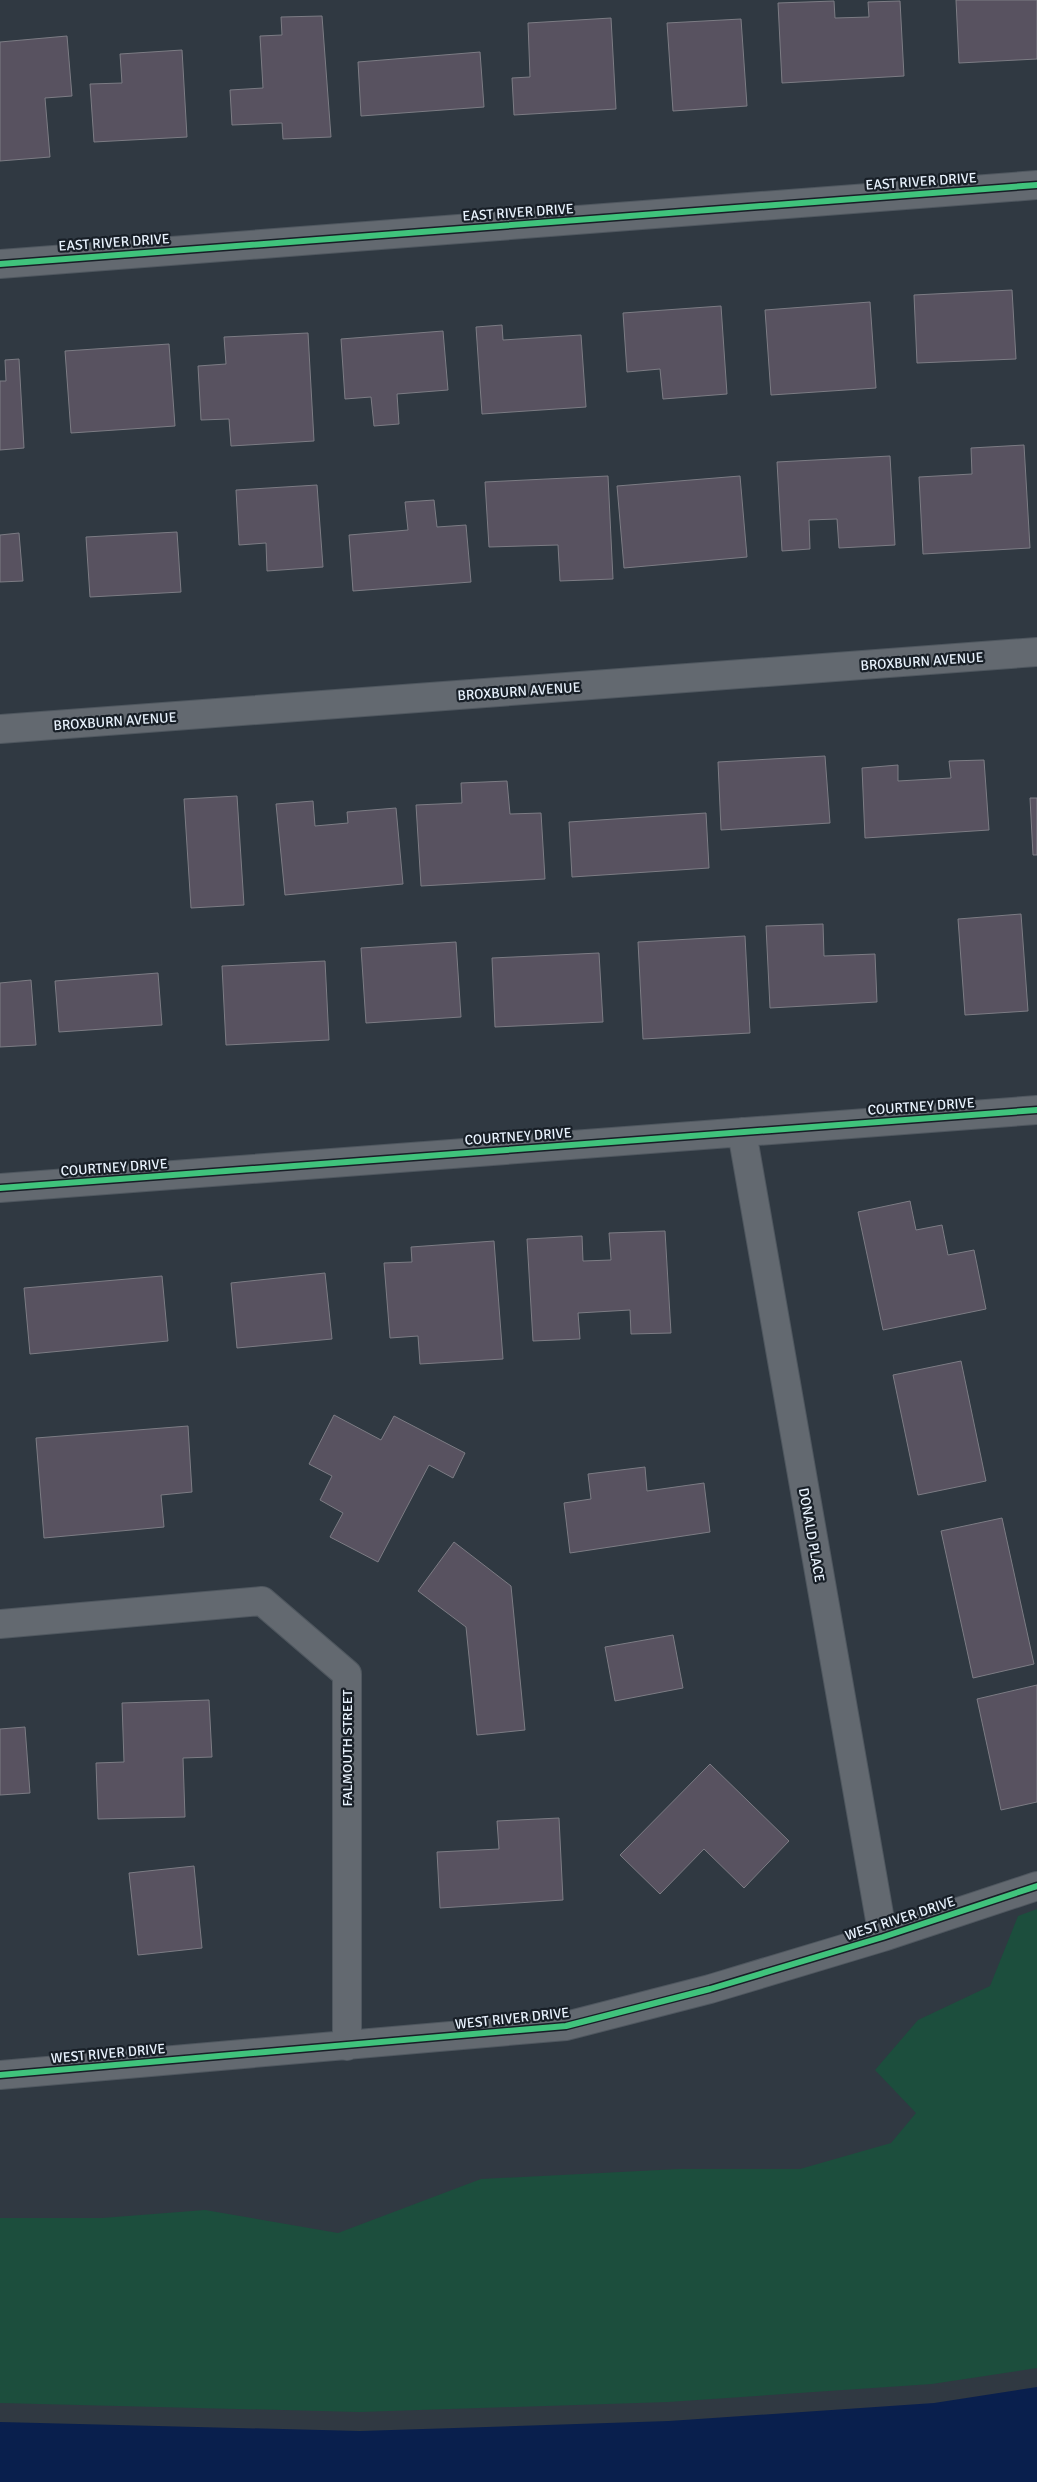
<svg xmlns="http://www.w3.org/2000/svg" width="1037" height="2482" font-family="Signika,sans-serif">
  <rect width="100%" height="100%" fill="#303942"/>
  <!-- green -->
  <path fill="#1c4e3d" d="M1037,1909V2368L932,2384L668,2402L359,2412L0,2403V2218H102L205,2210L338,2233L481,2179L679,2169H800L891,2143L916,2113L875,2070L918,2020L990,1986L1018,1916Z"/>
  <!-- water -->
  <path fill="#091f4d" d="M1037,2387V2482H0V2422L360,2431L669,2421L934,2403Z"/>
  <!-- building -->
  <path fill="#585260" stroke="#7c7c84" d="M956,0H1037V59L959,63Z
    M834,1L835,18L869,17L868,2L900,1L904,76L782,83L778,3Z
    M322,16L331,137L283,139L282,123L232,125L230,90L263,88L260,36L282,35L281,17Z
    M611,18L616,109L514,115L512,78L530,77L528,23Z
    M741,19L747,106L673,111L667,23Z
    M67,36L72,96L45,98L50,157L0,161V42Z
    M182,50L187,137L94,142L90,84L122,83L120,54Z
    M480,52L484,107L361,116L358,62Z
    M1012,290L1016,359L917,363L914,295Z
    M870,302L876,388L771,395L765,310Z
    M721,306L727,394L663,399L660,369L627,372L623,313Z
    M502,325L503,340L581,335L586,407L482,414L476,327Z
    M443,331L448,390L397,394L399,424L374,426L371,397L345,399L341,339Z
    M308,333L314,441L231,446L229,419L201,420L198,366L226,364L224,337Z
    M169,344L175,426L71,433L65,351Z
    M19,359L24,448L0,450V381H6L5,360Z
    M1024,445L1030,548L923,554L919,477L972,474L971,448Z
    M890,456L895,545L839,548L837,519L809,520L810,549L782,551L777,462Z
    M608,476L613,579L560,581L558,545L489,547L485,482Z
    M740,476L747,557L624,568L617,486Z
    M317,485L323,567L267,571L266,543L239,545L236,490Z
    M434,500L437,527L466,525L471,582L353,591L349,535L408,530L405,502Z
    M177,532L181,592L90,597L86,537Z
    M19,533L23,581L0,582V535Z
    M825,756L830,823L721,830L718,762Z
    M984,760L989,830L865,838L862,768L898,765V781L951,778L949,761Z
    M507,781L510,814L541,813L545,879L421,886L416,805L462,803L461,783Z
    M237,796L244,905L191,908L184,799Z
    M1030,798H1037V855H1033Z
    M313,801L315,826L348,823L347,812L396,808L403,884L285,895L276,804Z
    M706,813L709,868L572,877L569,822Z
    M1021,914L1028,1011L965,1015L958,919Z
    M823,924L824,956L875,954L877,1002L770,1008L766,926Z
    M745,936L750,1033L643,1039L638,942Z
    M456,942L461,1017L366,1023L361,948Z
    M599,953L603,1022L495,1027L492,958Z
    M325,961L329,1040L226,1045L222,966Z
    M158,973L162,1025L59,1032L55,981Z
    M31,980L36,1045L0,1047V983Z
    M910,1201L916,1230L942,1225L948,1255L974,1250L986,1309L883,1330L858,1212Z
    M665,1231L671,1333L631,1334L630,1310L578,1313L580,1339L533,1341L527,1239L582,1236L583,1261L611,1260L609,1233Z
    M494,1241L503,1359L420,1364L418,1336L390,1338L384,1263L412,1262L411,1247Z
    M325,1273L332,1339L237,1348L231,1283Z
    M162,1276L168,1341L30,1354L24,1288Z
    M961,1361L986,1481L918,1495L893,1375Z
    M334,1415L381,1440L394,1416L465,1453L453,1478L429,1465L378,1562L330,1537L343,1513L320,1500L332,1476L309,1464Z
    M188,1426L192,1492L161,1495L164,1527L44,1538L36,1438Z
    M645,1467L647,1491L704,1483L710,1532L570,1553L564,1503L591,1499L588,1474Z
    M1002,1518L1034,1664L973,1678L941,1531Z
    M454,1542L511,1586L525,1730L477,1735L466,1627L418,1591Z
    M673,1635L683,1688L615,1701L605,1647Z
    M1037,1685V1802L1001,1810L977,1699Z
    M209,1700L212,1757L183,1758L185,1817L98,1819L96,1763L124,1762L122,1703Z
    M25,1727L30,1793L0,1795V1729Z
    M710,1764L789,1841L744,1888L704,1849L660,1894L620,1855Z
    M559,1818L563,1900L440,1908L437,1852L499,1849L497,1821Z
    M194,1866L202,1948L138,1955L129,1873Z"/>
  <g fill="none" stroke-linecap="round" stroke-linejoin="round">
    <!-- minor casing -->
    <g stroke="#4f575f" stroke-width="30">
      <path id="minor" d="M0,264L1037,185
        M0,729L1037,652
        M742,1132L883,1937
        M0,1188L1037,1110
        M0,1624L262,1601L347,1674V2046
        M0,2075L566,2026L710,1989L883,1937L1037,1886"/>
    </g>
    <!-- minor -->
    <use href="#minor" stroke="#636970" stroke-width="28"/>
    <!-- cycleway casing -->
    <g stroke="#181f27" stroke-width="9">
      <path id="cycleway" d="M0,264L1037,185
        M0,1188L1037,1110
        M0,2075L566,2026L710,1989L883,1937L1037,1886"/>
    </g>
    <!-- cycleway -->
    <use href="#cycleway" stroke="#40c37c" stroke-width="6"/>
  </g>
  <g text-anchor="middle" stroke-width="4.5" stroke-linejoin="round" paint-order="stroke">
    <!-- street labels -->
    <g font-size="14" fill="#e8f2fd" stroke="#181f27">
      <text transform="translate(921 181) rotate(-4)" y="5">EAST RIVER DRIVE</text>
      <text transform="translate(518 212) rotate(-4)" y="5">EAST RIVER DRIVE</text>
      <text transform="translate(114 242) rotate(-4)" y="5">EAST RIVER DRIVE</text>
      <text transform="translate(922 661) rotate(-4)" y="5">BROXBURN AVENUE</text>
      <text transform="translate(519 691) rotate(-4)" y="5">BROXBURN AVENUE</text>
      <text transform="translate(115 721) rotate(-4)" y="5">BROXBURN AVENUE</text>
      <text transform="translate(921 1106) rotate(-4)" y="5">COURTNEY DRIVE</text>
      <text transform="translate(518 1136) rotate(-4)" y="5">COURTNEY DRIVE</text>
      <text transform="translate(114 1167) rotate(-4)" y="5">COURTNEY DRIVE</text>
      <text transform="translate(812 1535) rotate(80)" y="5">DONALD PLACE</text>
      <text transform="translate(347 1748) rotate(-90)" y="5">FALMOUTH STREET</text>
      <text transform="translate(900 1918) rotate(-18)" y="5">WEST RIVER DRIVE</text>
      <text transform="translate(512 2018) rotate(-6)" y="5">WEST RIVER DRIVE</text>
      <text transform="translate(108 2053) rotate(-5)" y="5">WEST RIVER DRIVE</text>
    </g>
  </g>
</svg>
